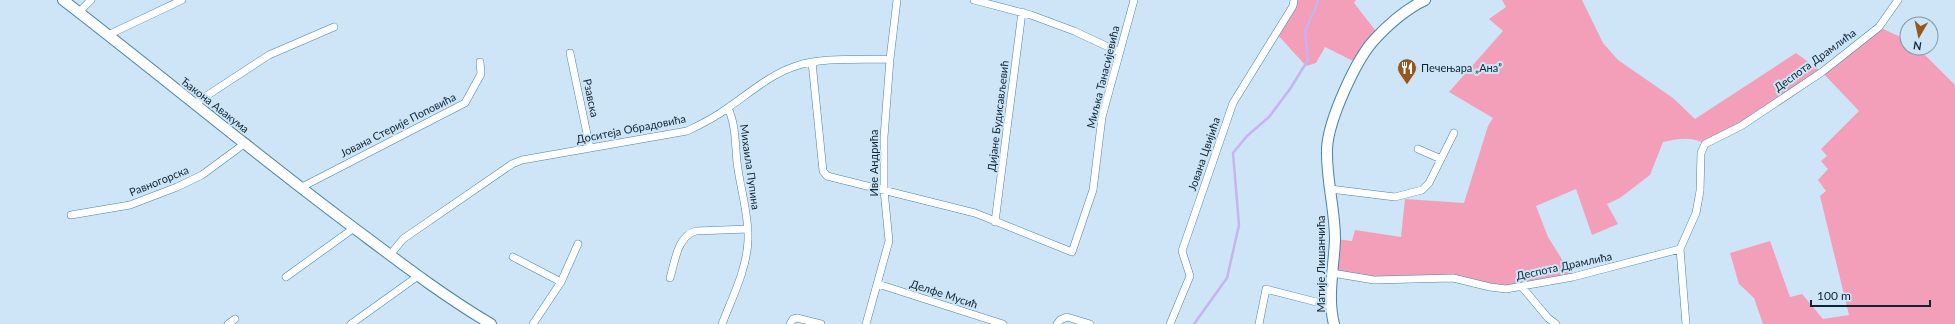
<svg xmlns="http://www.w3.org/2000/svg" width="1955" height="324" font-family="Lato,sans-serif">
  <rect width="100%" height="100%" fill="#cde5f6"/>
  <!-- green -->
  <path fill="#f39fb9" d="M1294,0H1356L1354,3L1379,35L1359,64L1325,47L1316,63L1306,66L1276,33Z
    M1502,0H1582L1603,43L1618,60L1673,98L1695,119L1796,53L1822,72L1879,27L1907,40V48H1918L1955,85V324H1763L1754,298L1739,284L1730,253L1770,241L1790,297L1802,294L1823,319L1849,315L1820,196L1826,191L1818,180L1828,169L1821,161L1827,156L1821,149L1859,111L1822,72L1741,126L1705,144C1692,136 1677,139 1663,142L1650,175L1620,198L1607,204L1618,224L1592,235L1576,189L1536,206L1548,237L1573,277L1506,289L1453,278L1374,280L1332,273L1335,239L1352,241L1355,230L1401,237L1405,199L1464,203L1488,126L1493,118L1449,92L1503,31L1489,19L1506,7Z"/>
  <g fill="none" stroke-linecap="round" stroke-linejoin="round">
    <!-- stream -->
    <path stroke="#c7b3f2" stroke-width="2.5" d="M1194,324L1227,278L1239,225L1233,153L1247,136L1269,117L1290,89L1308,60L1305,31L1316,7L1318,0"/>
    <!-- street casing -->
    <g stroke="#4884ac" stroke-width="8">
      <path id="street" d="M974,0L1031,15L1074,31L1119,52
        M79,12L91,0
        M108,35L182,0
        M570,53L590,148
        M812,62L823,171L827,176L975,213L1072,252L1093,190L1102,117L1134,0
        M194,104L269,55L334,27
        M1418,149L1441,159
        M300,188L465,103L481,74L480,62
        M1330,189L1395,197L1422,190L1429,183L1454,133
        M71,215L130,205L177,187L202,175L244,144
        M995,222L1022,12
        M390,255L403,239L512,164L522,160L687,131C702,124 716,117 729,107C751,92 771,74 796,66C821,57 863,60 890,59
        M513,257L561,282
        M1332,273L1374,280L1453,278L1490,287L1506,289L1573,277L1680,249
        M286,277L354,228
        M670,278C675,262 677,236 696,231L748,229
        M878,284L1003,324
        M1522,287L1548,318L1556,324
        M228,324L235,319
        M351,324L418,276
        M533,324L561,282L578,244
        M722,324C732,298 747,269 748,240C749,214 740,188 737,162C735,144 736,125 728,108
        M790,324L793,319L797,318L821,324
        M866,324L889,241L884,190V137L890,59L897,0
        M1057,324L1060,320L1067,317L1090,324
        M1170,324L1190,276L1182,251L1233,103L1293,6L1294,0
        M1259,324L1266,289L1332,306
        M1686,324L1680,249L1696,213L1700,191L1701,153L1705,144L1741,126L1822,72L1879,27L1898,0"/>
    </g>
    <!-- secondary casing -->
    <g stroke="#4884ac" stroke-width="12">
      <path id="secondary" d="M63,0C158,73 250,150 346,222C393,257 440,294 491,324
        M1334,324C1327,297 1334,267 1335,239C1335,209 1326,179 1327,149C1328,121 1356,59 1375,39C1389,24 1406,9 1425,0"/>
    </g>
    <!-- street -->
    <use href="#street" stroke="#fff" stroke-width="7"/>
    <!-- secondary -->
    <use href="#secondary" stroke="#fff" stroke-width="10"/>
  </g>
  <!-- icons -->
  <defs>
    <g id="restaurant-pin" transform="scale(1)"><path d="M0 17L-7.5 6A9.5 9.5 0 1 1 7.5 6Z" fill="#95571c" stroke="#cde5f6"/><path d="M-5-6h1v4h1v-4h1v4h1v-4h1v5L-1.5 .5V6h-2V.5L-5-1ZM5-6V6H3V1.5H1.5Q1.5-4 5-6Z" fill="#fff"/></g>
  </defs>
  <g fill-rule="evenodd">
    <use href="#restaurant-pin" x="1407" y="68"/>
  </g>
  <g text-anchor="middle" stroke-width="4" stroke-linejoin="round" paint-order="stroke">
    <!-- street labels -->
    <g font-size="11" fill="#0c2535" stroke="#cde5f6">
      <text transform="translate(1815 60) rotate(-36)" y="4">Деспота Драмлића</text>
      <text transform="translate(1103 77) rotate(-76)" y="4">Миљка Танасијевића</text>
      <text transform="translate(591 98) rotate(78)" y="4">Рзавска</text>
      <text transform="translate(215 105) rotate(38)" y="4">Ђакона Авакума</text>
      <text transform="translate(998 116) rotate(-83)" y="4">Дијане Будисављевић</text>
      <text transform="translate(398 125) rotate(-27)" y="4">Јована Стерије Поповића</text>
      <text transform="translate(631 129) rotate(-11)" y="4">Доситеја Обрадовића</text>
      <text transform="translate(1204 154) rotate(-71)" y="4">Јована Цвијића</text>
      <text transform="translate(874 163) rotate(-90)" y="4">Иве Андрића</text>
      <text transform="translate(750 167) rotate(82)" y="4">Михаила Пупина</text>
      <text transform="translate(159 181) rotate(-22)" y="4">Равногорска</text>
      <text transform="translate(1321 264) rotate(-90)" y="4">Матије Лишанчића</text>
      <text transform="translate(1564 266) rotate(-12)" y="4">Деспота Драмлића</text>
      <text transform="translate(944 294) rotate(18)" y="4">Делфе Мусић</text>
    </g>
    <!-- poi labels -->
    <g font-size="11" fill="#0c2535" stroke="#cde5f6" text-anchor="start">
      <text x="1421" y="72">Печењара „Ана”</text>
    </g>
  </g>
  <!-- north arrow -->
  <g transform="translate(1919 36) rotate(189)"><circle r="19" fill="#cde5f6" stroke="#8098a9"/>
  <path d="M0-3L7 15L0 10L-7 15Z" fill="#95571c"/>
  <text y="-6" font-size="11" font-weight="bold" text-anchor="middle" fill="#0c2535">N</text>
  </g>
  <!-- scale -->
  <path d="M1811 300v6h119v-6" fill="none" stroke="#0c2535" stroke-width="2"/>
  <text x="1817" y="300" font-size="12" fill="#0c2535" stroke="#cde5f6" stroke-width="3" paint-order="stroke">100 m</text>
</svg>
